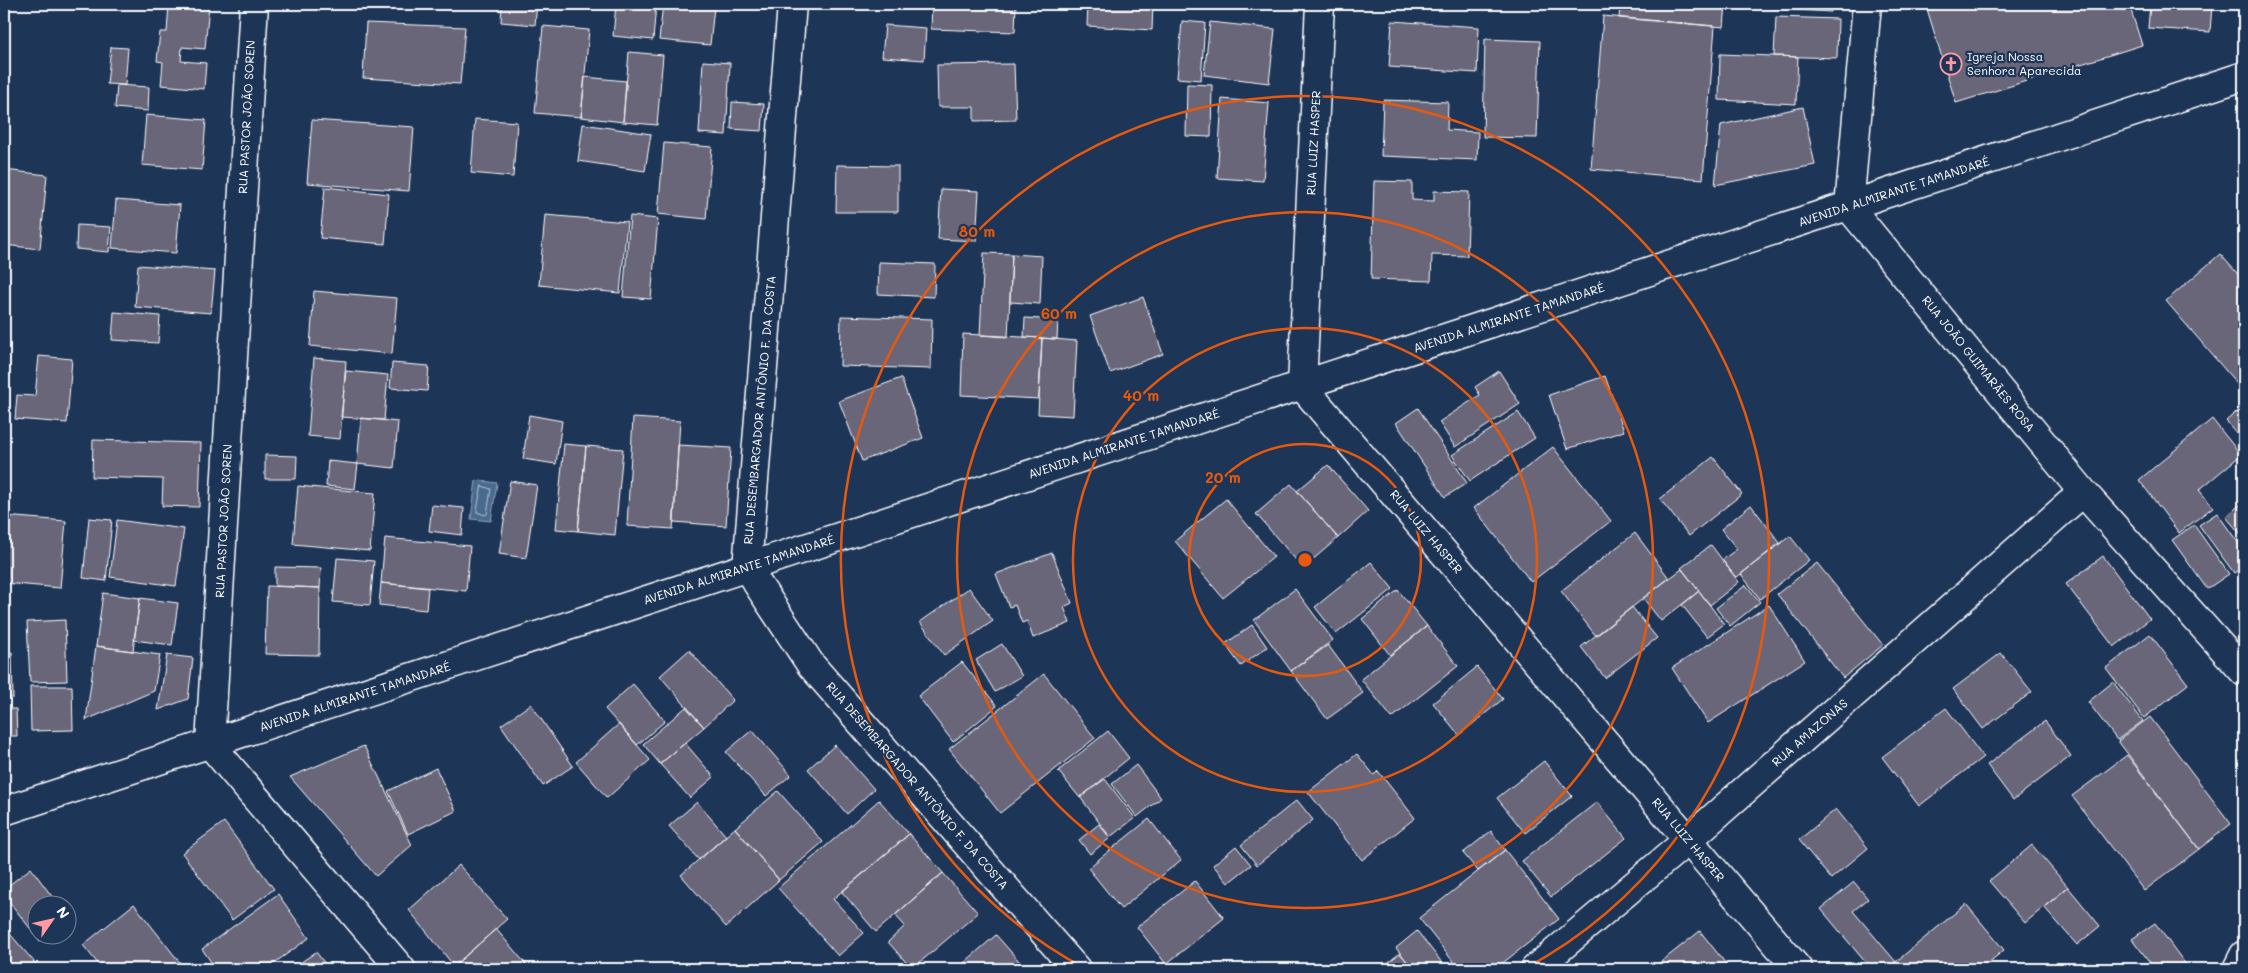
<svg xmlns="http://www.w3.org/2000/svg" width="2248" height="973" font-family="Mali,sans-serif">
  <rect width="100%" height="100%" fill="#1d3557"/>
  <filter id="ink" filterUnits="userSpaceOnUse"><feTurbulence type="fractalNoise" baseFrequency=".02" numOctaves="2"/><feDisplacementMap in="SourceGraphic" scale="10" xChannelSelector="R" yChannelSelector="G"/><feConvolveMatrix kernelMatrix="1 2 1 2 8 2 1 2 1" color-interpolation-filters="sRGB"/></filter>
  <g filter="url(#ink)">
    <!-- water -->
    <path fill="#4a6a8f" stroke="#92a6bc" d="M476,480L497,483L491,521L471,519Z"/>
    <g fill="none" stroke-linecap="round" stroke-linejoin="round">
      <!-- shore -->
      <path stroke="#b7c3d2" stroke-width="1" d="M482,486L491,489L487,514L485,515L477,512Z"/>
    </g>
    <!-- building -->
    <path fill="#6b667a" stroke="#fff" d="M169,4H209L205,49L182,47L181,61L206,63L204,89L161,85L163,62L157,61L160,32H167Z
      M502,4H537L535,25L501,22Z
      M616,4H656L653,40L613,36Z
      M663,4L714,7L710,45L659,40Z
      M932,4H1016L1015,32L931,29Z
      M1088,4H1153L1152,30L1087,26Z
      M1620,4H1726L1724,27L1619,18Z
      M1728,4H1831V12L1728,6Z
      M1944,4H2129L2142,45L1956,103L1927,9Z
      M2150,4H2212L2210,32L2148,28Z
      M1603,16L1715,26L1703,179L1591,169Z
      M1776,17L1838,19L1837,58L1774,56Z
      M1182,21L1205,23L1201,80L1177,78Z
      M1392,21L1479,27L1477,73L1389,67Z
      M1210,22L1275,29L1269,83L1204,75Z
      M366,23L465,27L460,84L363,78Z
      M885,25L926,28L924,60L882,57Z
      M543,26L589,30L581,117L535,113Z
      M1485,39L1540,41L1537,138L1483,137Z
      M111,47L128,48L125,85L107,84Z
      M629,52L663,55L657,125L623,122Z
      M1720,54L1798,57L1796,104L1719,100Z
      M703,61L730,63L726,135L699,133Z
      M1014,64L1016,120L974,121V107H938L937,65Z
      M585,77L626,81L623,122L581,117Z
      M1187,84L1212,85L1211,137L1186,136Z
      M117,85L149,87L148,111L115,108Z
      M1222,99L1269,103L1263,181L1217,178Z
      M1383,100L1448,102L1447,130L1478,132L1477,160L1381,156Z
      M732,102L764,104L762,131L731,129Z
      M1803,107L1815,165L1715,185L1721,125Z
      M146,115L206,120L202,170L142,165Z
      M475,119L517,122L513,177L471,173Z
      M312,120L414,127L409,191L307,183Z
      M583,124L651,134L645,171L578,161Z
      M664,143L712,147L706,219L658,214Z
      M837,165L898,166V212H836Z
      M5,170L47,175L40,249L4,245Z
      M1374,181L1412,182V200L1434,201V191L1469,192L1467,256L1432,255L1431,281L1371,279Z
      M325,187L389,194L385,244L320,238Z
      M941,189L979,191L976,241L938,239Z
      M116,200L180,205L176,253L112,248Z
      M545,215L627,222L620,293L539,285Z
      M630,216L658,219L651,299L623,297Z
      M77,225L111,227L109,252L76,249Z
      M984,253L1012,254L1008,337L980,335Z
      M1012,254L1042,256L1040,304L1010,302Z
      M2220,254L2244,281V392L2166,301Z
      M879,262L935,264L934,297L878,294Z
      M138,265L215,271L211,313L135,307Z
      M314,291L397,298L392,354L310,346Z
      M1143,297L1163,354L1110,373L1090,316Z
      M114,312L160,316L158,343L112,340Z
      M841,316L932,319L931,369L840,366Z
      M1025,318L1058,320L1057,339L1024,337Z
      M963,334L1042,338L1039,399L961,395Z
      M1042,338L1077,341L1073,416L1038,414Z
      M39,356L72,359L67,423L15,419L17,395L35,396Z
      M314,358L346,361L340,439L308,436Z
      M392,363L429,366L427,391L390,388Z
      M346,371L388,375L384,420L341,417Z
      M1499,371L1520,404L1455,447L1439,422L1480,395L1475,387Z
      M1605,376L1624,431L1567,449L1549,395Z
      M901,378L923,438L862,461L839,401Z
      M2244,405V442L2226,421Z
      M1418,408L1467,483L1445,497L1396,423Z
      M1518,412L1535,438L1470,481L1452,455Z
      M529,415L562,421L556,464L523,459Z
      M361,418L398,422L394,468L357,464Z
      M633,418L680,421L673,529L627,526Z
      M2212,419L2241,455L2199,490L2213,507L2179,533L2139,480Z
      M93,440L201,443L199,507L162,506L163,479L92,477Z
      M564,444L586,446L578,531L556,529Z
      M678,445L731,448L726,526L674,522Z
      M586,446L623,449L615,535L578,531Z
      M1553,447L1611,521L1531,582L1474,508Z
      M265,455L297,456L296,479H265Z
      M1713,457L1742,494L1689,536L1660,499Z
      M328,461L358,464L355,489L326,486Z
      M1328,465L1368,511L1338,538L1297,491Z
      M510,481L537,485L526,558L499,554Z
      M1291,484L1338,538L1303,568L1256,514Z
      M298,486L375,493L370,551L293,544Z
      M1226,499L1274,557L1223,598L1175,541Z
      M2244,501V538L2226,517Z
      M432,505L464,508L462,535L429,531Z
      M1751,505L1780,543L1736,578L1722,560L1737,549L1721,529Z
      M2217,513L2244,551V566L2234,573L2199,525Z
      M4,516L66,521L60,588L4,583Z
      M89,518L112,520L106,581L83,578Z
      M117,520L184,529L176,586L110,577Z
      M2194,525L2229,574L2207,589L2172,540Z
      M1635,533L1669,578L1596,636L1561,591Z
      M1790,536L1809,560L1760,599L1741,574Z
      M385,538L470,546L466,591L381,583Z
      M1711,545L1739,582L1710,605L1681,568Z
      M1052,553L1072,603L1064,607L1070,623L1033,638L1027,621L1022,623L1015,605L1009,607L996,574Z
      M2103,556L2150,619L2114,647L2066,584Z
      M337,558L374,561L370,605L333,602Z
      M1371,562L1393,589L1336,634L1315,607Z
      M1817,563L1883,645L1843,678L1777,594Z
      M275,567L321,568L320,588L275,586Z
      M1682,569L1699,591L1661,621L1643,598Z
      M381,583L428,588L426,610L379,605Z
      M1746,585L1760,602L1730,626L1716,608Z
      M267,586L320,588L319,655L265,654Z
      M969,588L993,621L944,655L920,622Z
      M1295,589L1333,640L1291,671L1254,620Z
      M1398,590L1427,626L1390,655L1362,619Z
      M1699,591L1724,624L1707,637L1682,605Z
      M103,593L140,598L133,651L96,646Z
      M140,598L178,603L172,645L134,640Z
      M1769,605L1805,661L1708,723L1672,668Z
      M1632,607L1657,638L1605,678L1581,647Z
      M65,620L67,681L30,682L27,622Z
      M1252,625L1267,647L1241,666L1225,644Z
      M1427,626L1458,666L1392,718L1361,679Z
      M2150,634L2188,684L2144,718L2106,668Z
      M1002,644L1022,676L995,692L976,660Z
      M1328,645L1363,693L1327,719L1291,671Z
      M96,646L160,655L154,691L86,720Z
      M689,650L733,700L704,727L660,676Z
      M12,652L13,698H4V653Z
      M2001,653L2032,692L1983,729L1953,689Z
      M167,655L193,658L188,699L158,710Z
      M962,662L997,706L953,742L918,696Z
      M1477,667L1503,699L1459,735L1433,703Z
      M1044,674L1095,738L1000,813L949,749Z
      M2113,682L2143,721L2117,740L2088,702Z
      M633,684L665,721L637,745L605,709Z
      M30,686H72L73,730L31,731Z
      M531,704L573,766L543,786L501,725Z
      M686,707L704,727L660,764L643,744Z
      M1946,708L1983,757L1919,806L1882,757Z
      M4,709H16L17,736H4Z
      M2150,717L2231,824L2199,849L2118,741Z
      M2045,721L2071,756L2013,800L1987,765Z
      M619,724L650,760L607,798L576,762Z
      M752,730L791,775L766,796L726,752Z
      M1108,731L1129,758L1080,798L1058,771Z
      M685,743L714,777L690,798L660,764Z
      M835,745L874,789L847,814L808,769Z
      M364,746L412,845L376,876L290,777Z
      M1357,754L1374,775L1378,771L1415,818L1362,860L1308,792Z
      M2127,755L2199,849L2144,891L2072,796Z
      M1544,761L1572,796L1525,833L1497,798Z
      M1136,765L1161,798L1137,817L1112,784Z
      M436,768L456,811L408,834L388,791Z
      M1105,779L1135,818L1110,837L1080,797Z
      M778,791L823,842L779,880L735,828Z
      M879,800L909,834L833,899L864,933L838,956L778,888Z
      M1297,800L1313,820L1257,865L1241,845Z
      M697,802L726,836L699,860L669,826Z
      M1597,802L1626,838L1551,897L1522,861Z
      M1836,809L1868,848L1831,879L1799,840Z
      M1149,819L1181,860L1121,909L1088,868Z
      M224,822L274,889L232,920L182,853Z
      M1099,824L1110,838L1090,854L1079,840Z
      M735,828L779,880L726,927L681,875Z
      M1491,831L1505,850L1478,871L1463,853Z
      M909,834L943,873L876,932L842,892Z
      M2032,845L2068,887L2025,923L1989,881Z
      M1236,846L1251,865L1228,883L1213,865Z
      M1505,850L1559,919L1495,969H1459L1419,918Z
      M459,865L507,919L454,966L409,910Z
      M31,868L59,906H38V936H47L40,941L4,895V889Z
      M943,873L978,913L912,969L888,942L905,926L895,915Z
      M1195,881L1224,918L1166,964L1137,927Z
      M1854,882L1868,899L1853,911L1896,962L1887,969H1871L1821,909Z
      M2068,887L2100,926L2077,945L2044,907Z
      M278,894L309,938L266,969H216L202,949Z
      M134,904L185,969H102L83,945Z
      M1966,904L2004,950L1981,969H1887Z
      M2155,923L2189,969H2155L2132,939Z
      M4,927L36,964L30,969H4Z
      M496,929L530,969H457L454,966Z
      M1417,931L1447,969H1413L1396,948Z
      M1700,931L1730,969H1660L1657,965Z
      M996,935L1026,969H957Z
      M316,952L329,969H291Z
      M1400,953L1413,969H1380Z"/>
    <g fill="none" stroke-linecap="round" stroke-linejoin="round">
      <!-- street casing -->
      <g stroke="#fff" stroke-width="31">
        <path id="street" d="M254,4L210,744L401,969
          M792,4L747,568L811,665L1076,969
          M1320,4L1302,386L1798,969
          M1867,4L1849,207L2083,492L2244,672
          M4,811L2244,76
          M1535,969L1688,840L2083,492"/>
      </g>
      <!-- highway casing -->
      <g stroke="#fff" stroke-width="31">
        <path id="highway" d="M2237,969L2244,955"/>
      </g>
      <!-- street -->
      <use href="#street" stroke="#1d3557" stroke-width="28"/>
      <!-- highway -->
      <use href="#highway" stroke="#1d3557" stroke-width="28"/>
    </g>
  </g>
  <!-- distance rings -->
  <g fill="none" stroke="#e8590c" stroke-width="2.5">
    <circle cx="1305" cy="560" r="116"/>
    <circle cx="1305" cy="560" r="232"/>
    <circle cx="1305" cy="560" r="348"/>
    <path d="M1084 968A464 464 0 1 1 1526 968"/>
  </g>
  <!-- icons -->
  <defs>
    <g id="church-ring" transform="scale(1.125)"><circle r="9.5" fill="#1d3557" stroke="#ff9aa2" stroke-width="1.5"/><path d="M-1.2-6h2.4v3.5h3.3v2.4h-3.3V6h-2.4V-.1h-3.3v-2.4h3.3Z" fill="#ff9aa2"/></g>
  </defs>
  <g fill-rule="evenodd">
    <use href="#church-ring" x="1951" y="64"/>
  </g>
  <g text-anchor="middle" stroke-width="4.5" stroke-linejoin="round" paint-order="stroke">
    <!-- poi labels -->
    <g font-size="12" fill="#fff" stroke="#1d3557" text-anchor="start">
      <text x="1967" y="61">Igreja Nossa<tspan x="1967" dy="14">Senhora Aparecida</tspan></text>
    </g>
    <!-- street labels -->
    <g font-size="12" fill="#fff" stroke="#1d3557">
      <text transform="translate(247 117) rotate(-87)" y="4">RUA PASTOR JOÃO SOREN</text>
      <text transform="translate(1314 143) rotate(-87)" y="4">RUA LUIZ HASPER</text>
      <text transform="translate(1894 192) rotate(-18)" y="4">AVENIDA ALMIRANTE TAMANDARÉ</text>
      <text transform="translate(1509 318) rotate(-18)" y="4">AVENIDA ALMIRANTE TAMANDARÉ</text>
      <text transform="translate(1978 364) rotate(51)" y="4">RUA JOÃO GUIMARÃES ROSA</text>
      <text transform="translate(760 410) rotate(-85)" y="4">RUA DESEMBARGADOR ANTÔNIO F. DA COSTA</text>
      <text transform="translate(1124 444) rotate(-18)" y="4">AVENIDA ALMIRANTE TAMANDARÉ</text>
      <text transform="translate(224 521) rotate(-87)" y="4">RUA PASTOR JOÃO SOREN</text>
      <text transform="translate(1426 532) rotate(50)" y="4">RUA LUIZ HASPER</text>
      <text transform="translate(739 570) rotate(-18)" y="4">AVENIDA ALMIRANTE TAMANDARÉ</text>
      <text transform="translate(355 697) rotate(-18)" y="4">AVENIDA ALMIRANTE TAMANDARÉ</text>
      <text transform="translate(1810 733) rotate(-41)" y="4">RUA AMAZONAS</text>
      <text transform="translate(917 786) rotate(49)" y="4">RUA DESEMBARGADOR ANTÔNIO F. DA COSTA</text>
      <text transform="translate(1688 840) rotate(50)" y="4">RUA LUIZ HASPER</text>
    </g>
  </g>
  <circle cx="1305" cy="560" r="8" fill="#e8590c" stroke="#1d3557" stroke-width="2.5"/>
  <g font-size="15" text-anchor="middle" font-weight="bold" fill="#e8590c" stroke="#1d3557" stroke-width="4.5" stroke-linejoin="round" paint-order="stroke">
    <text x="977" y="237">80 m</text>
    <text x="1059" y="319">60 m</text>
    <text x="1141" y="401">40 m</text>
    <text x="1223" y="483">20 m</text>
  </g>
  <!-- margin -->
  <rect width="2248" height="973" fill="none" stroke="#1d3557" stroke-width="20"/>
  <rect x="10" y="10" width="2228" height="953" fill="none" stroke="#fff" stroke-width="2" filter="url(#ink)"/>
  <!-- north arrow -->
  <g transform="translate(52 920) rotate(56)"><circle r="24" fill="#1d3557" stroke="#77869a"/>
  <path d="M0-4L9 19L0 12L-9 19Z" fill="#ff9aa2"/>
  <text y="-8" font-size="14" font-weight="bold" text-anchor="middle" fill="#ffffff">N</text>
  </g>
</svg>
